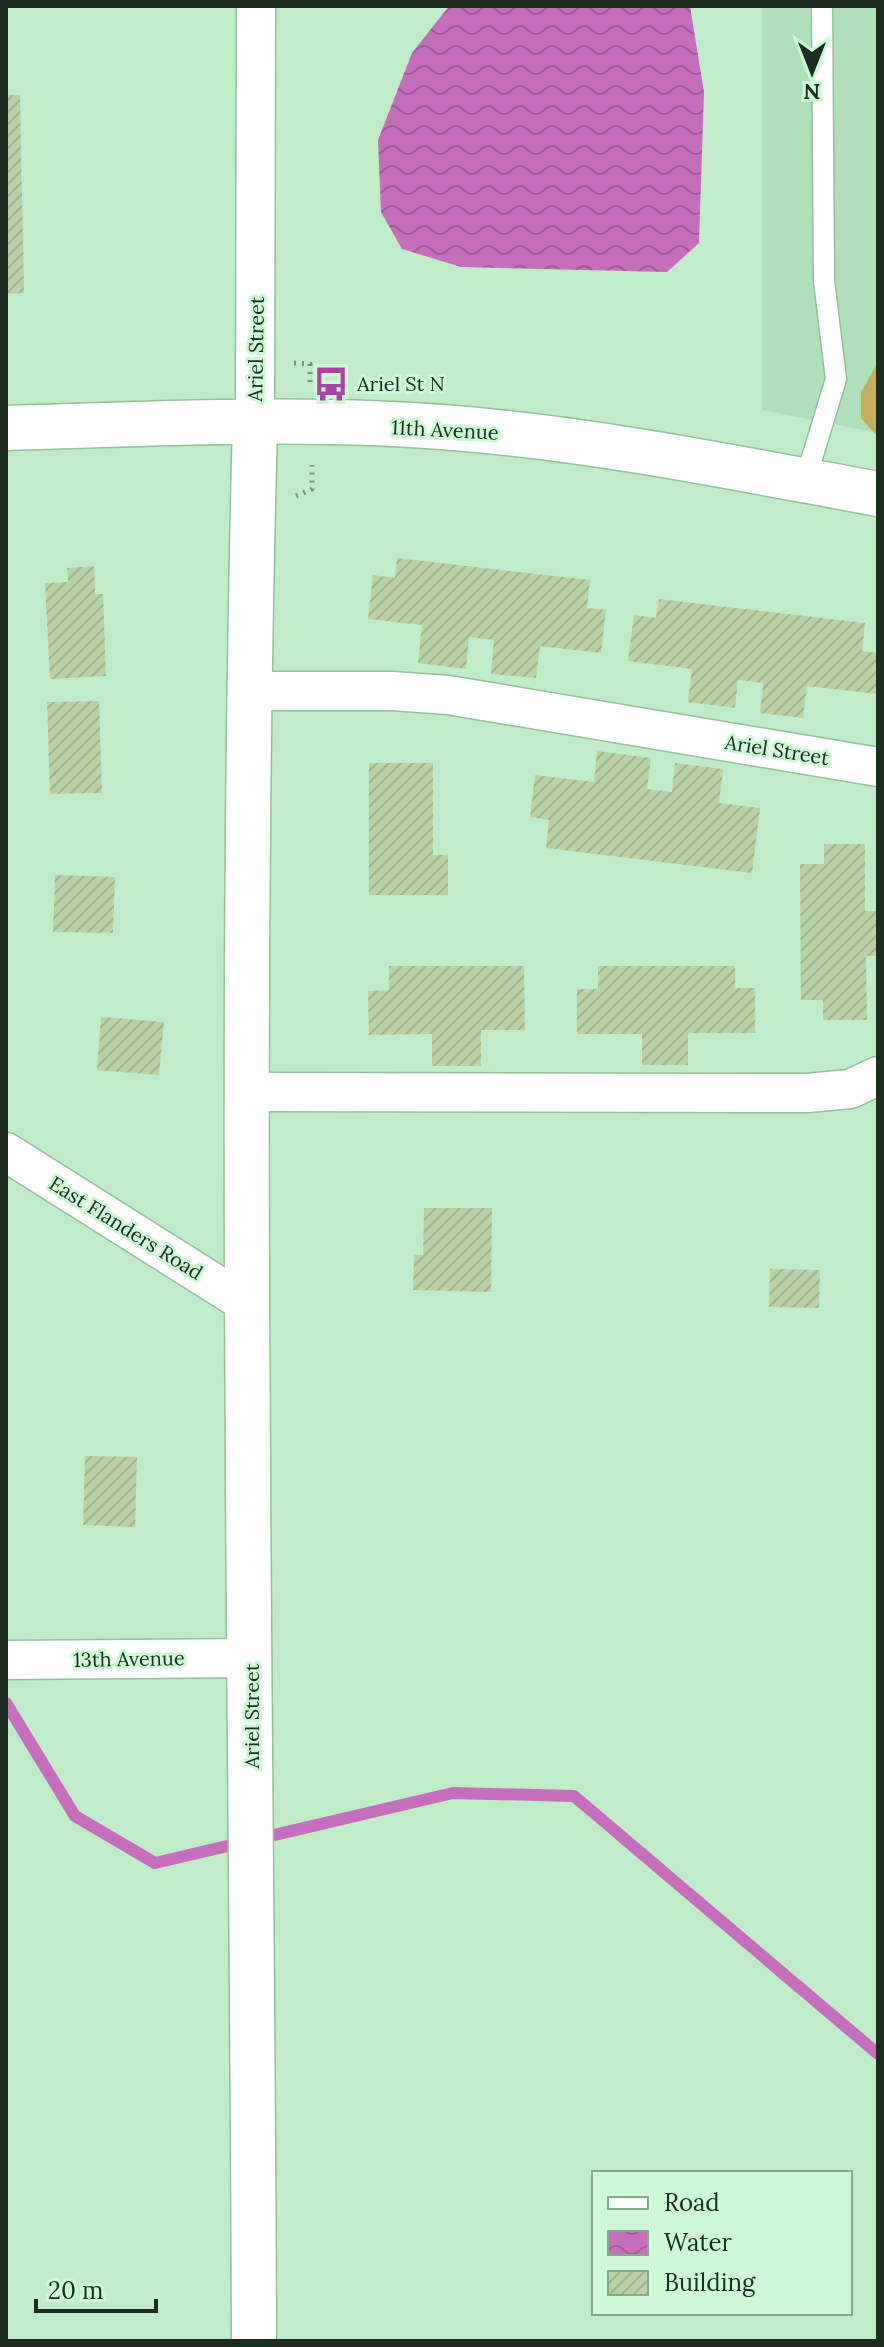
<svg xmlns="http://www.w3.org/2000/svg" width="884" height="2347" font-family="Lora,serif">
  <defs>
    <pattern id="water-waves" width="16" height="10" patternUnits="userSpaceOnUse" patternTransform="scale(2)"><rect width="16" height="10" fill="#c56fbc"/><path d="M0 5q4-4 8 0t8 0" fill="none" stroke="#9f5c98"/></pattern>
    <pattern id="building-hatch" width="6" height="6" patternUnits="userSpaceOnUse" patternTransform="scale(2)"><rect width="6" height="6" fill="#bbd2a7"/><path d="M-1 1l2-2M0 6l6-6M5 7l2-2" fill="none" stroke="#a0b58f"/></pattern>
  </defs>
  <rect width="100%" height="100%" fill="#c1ecca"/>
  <!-- built -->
  <path fill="#b0e0ba" d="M762,6H878V433L762,410Z"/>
  <!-- grass -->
  <path fill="#c8ad5e" d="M878,362V437L861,418V392Z"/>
  <!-- water -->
  <path fill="url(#water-waves)" d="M449,6H690L704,92L699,243L667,272L461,267L402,249L381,212L378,140L412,53Z"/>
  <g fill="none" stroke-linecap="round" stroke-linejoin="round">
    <!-- stream -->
    <path stroke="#c56fbc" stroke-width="12" d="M6,1703L75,1816L155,1863L453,1793L574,1796L878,2054"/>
  </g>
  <!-- building -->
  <path fill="url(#building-hatch)" d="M6,95H20L24,293L6,294Z
    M397,558L590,580L587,608L606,610L601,653L540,646L536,678L491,674L494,640L469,637L466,669L418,663L422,625L368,619L373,575L395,578Z
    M94,566L95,594H103L106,676L50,679L45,583L68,582L67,568Z
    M659,599L865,623L862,651L878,653L877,694L807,686L803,718L760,713L763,683L738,680L735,708L688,702L692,669L628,661L634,615L656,618Z
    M99,701L102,793L50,794L47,702Z
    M597,751L651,758L647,789L672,792L675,763L723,769L719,803L760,808L752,873L546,848L549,820L530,817L535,775L594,782Z
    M369,763H433V855H448V895H369Z
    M824,844H865V911H878V956H866L867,1020H823V1000H801L800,864H824Z
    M55,875L115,877L113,933L53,932Z
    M389,966H524L525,1030H481V1066H432V1034L369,1035L368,991L389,990Z
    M598,966H735V988H755V1033H688V1065H642V1034H577V989H598Z
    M101,1017L164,1022L159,1075L97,1070Z
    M424,1208H492L491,1292L413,1290L414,1255H423Z
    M770,1269L820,1270L819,1308L769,1307Z
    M85,1456L137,1457L135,1527L83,1525Z"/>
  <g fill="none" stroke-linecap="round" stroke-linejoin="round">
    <!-- service casing -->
    <g stroke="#95be9d" stroke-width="23">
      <path id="service" d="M805,481L836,379L824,281L822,6"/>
    </g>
    <!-- minor casing -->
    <g stroke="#95be9d" stroke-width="41">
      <path id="minor" d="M255,423L256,6
        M247,691H392L448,695L878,767
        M247,1092L807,1093L850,1089L878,1076
        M6,1152L247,1304
        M6,1660L252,1658"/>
    </g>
    <!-- tertiary casing -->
    <g stroke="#95be9d" stroke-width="47">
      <path id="tertiary" d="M6,428C158,424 314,415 466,429C605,441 741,469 878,494
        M254,2341C252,1702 238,1062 255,423"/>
    </g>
    <!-- path -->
    <path stroke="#75947c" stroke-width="5" stroke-dasharray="2 6" stroke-linecap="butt" d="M294,363L310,364V383
      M296,496L312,489V465"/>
    <!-- service -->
    <use href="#service" stroke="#fff" stroke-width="20"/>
    <!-- minor -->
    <use href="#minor" stroke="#fff" stroke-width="38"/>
    <!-- tertiary -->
    <use href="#tertiary" stroke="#fff" stroke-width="44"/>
  </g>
  <!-- icons -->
  <defs>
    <g id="bus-bare" transform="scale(2.76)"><path d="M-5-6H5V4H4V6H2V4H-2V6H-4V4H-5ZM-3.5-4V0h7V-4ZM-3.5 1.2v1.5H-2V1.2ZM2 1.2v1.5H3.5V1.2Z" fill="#ac42a4" stroke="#cef9d7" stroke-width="2.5" paint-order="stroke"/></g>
  </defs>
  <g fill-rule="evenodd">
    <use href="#bus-bare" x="331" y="384"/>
  </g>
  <g text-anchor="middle" stroke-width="6" stroke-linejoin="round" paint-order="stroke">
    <!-- street labels -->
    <g font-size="20" fill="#1c2d20" stroke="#cef9d7">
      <text transform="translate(256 349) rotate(-89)" y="7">Ariel Street</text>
      <text transform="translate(445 430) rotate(3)" y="7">11th Avenue</text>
      <text transform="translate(777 750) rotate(9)" y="7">Ariel Street</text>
      <text transform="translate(126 1228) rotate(32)" y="7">East Flanders Road</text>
      <text transform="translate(129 1659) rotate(-1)" y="7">13th Avenue</text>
      <text transform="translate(252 1716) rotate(-90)" y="7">Ariel Street</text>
    </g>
    <!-- poi labels -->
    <g font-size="20" fill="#1c2d20" stroke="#cef9d7" text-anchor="start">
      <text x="357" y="391">Ariel St N</text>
    </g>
  </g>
  <!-- border -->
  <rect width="884" height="2347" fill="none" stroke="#1c2d20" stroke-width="16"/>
  <!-- legend -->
  <rect x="592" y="2171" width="260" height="144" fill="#cef9d7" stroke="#87a78e" stroke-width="2"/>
  <rect x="608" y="2197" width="40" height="12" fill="#ffffff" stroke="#87a78e" stroke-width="2"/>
  <text x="664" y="2211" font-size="24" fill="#1c2d20">Road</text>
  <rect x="608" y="2231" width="40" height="24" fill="url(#water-waves)" stroke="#87a78e" stroke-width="2"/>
  <text x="664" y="2251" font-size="24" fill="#1c2d20">Water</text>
  <rect x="608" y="2271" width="40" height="24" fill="url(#building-hatch)" stroke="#87a78e" stroke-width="2"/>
  <text x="664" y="2291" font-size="24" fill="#1c2d20">Building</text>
  <!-- north arrow -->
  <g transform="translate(812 72) rotate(180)" stroke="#cef9d7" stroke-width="6" paint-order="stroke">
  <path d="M0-6L14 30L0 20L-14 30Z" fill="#1c2d20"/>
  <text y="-12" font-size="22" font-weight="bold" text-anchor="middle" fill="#1c2d20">N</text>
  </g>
  <!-- scale -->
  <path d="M36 2299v12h120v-12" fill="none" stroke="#1c2d20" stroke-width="4"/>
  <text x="48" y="2299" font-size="24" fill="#1c2d20" stroke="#cef9d7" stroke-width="6" paint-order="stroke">20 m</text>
</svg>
